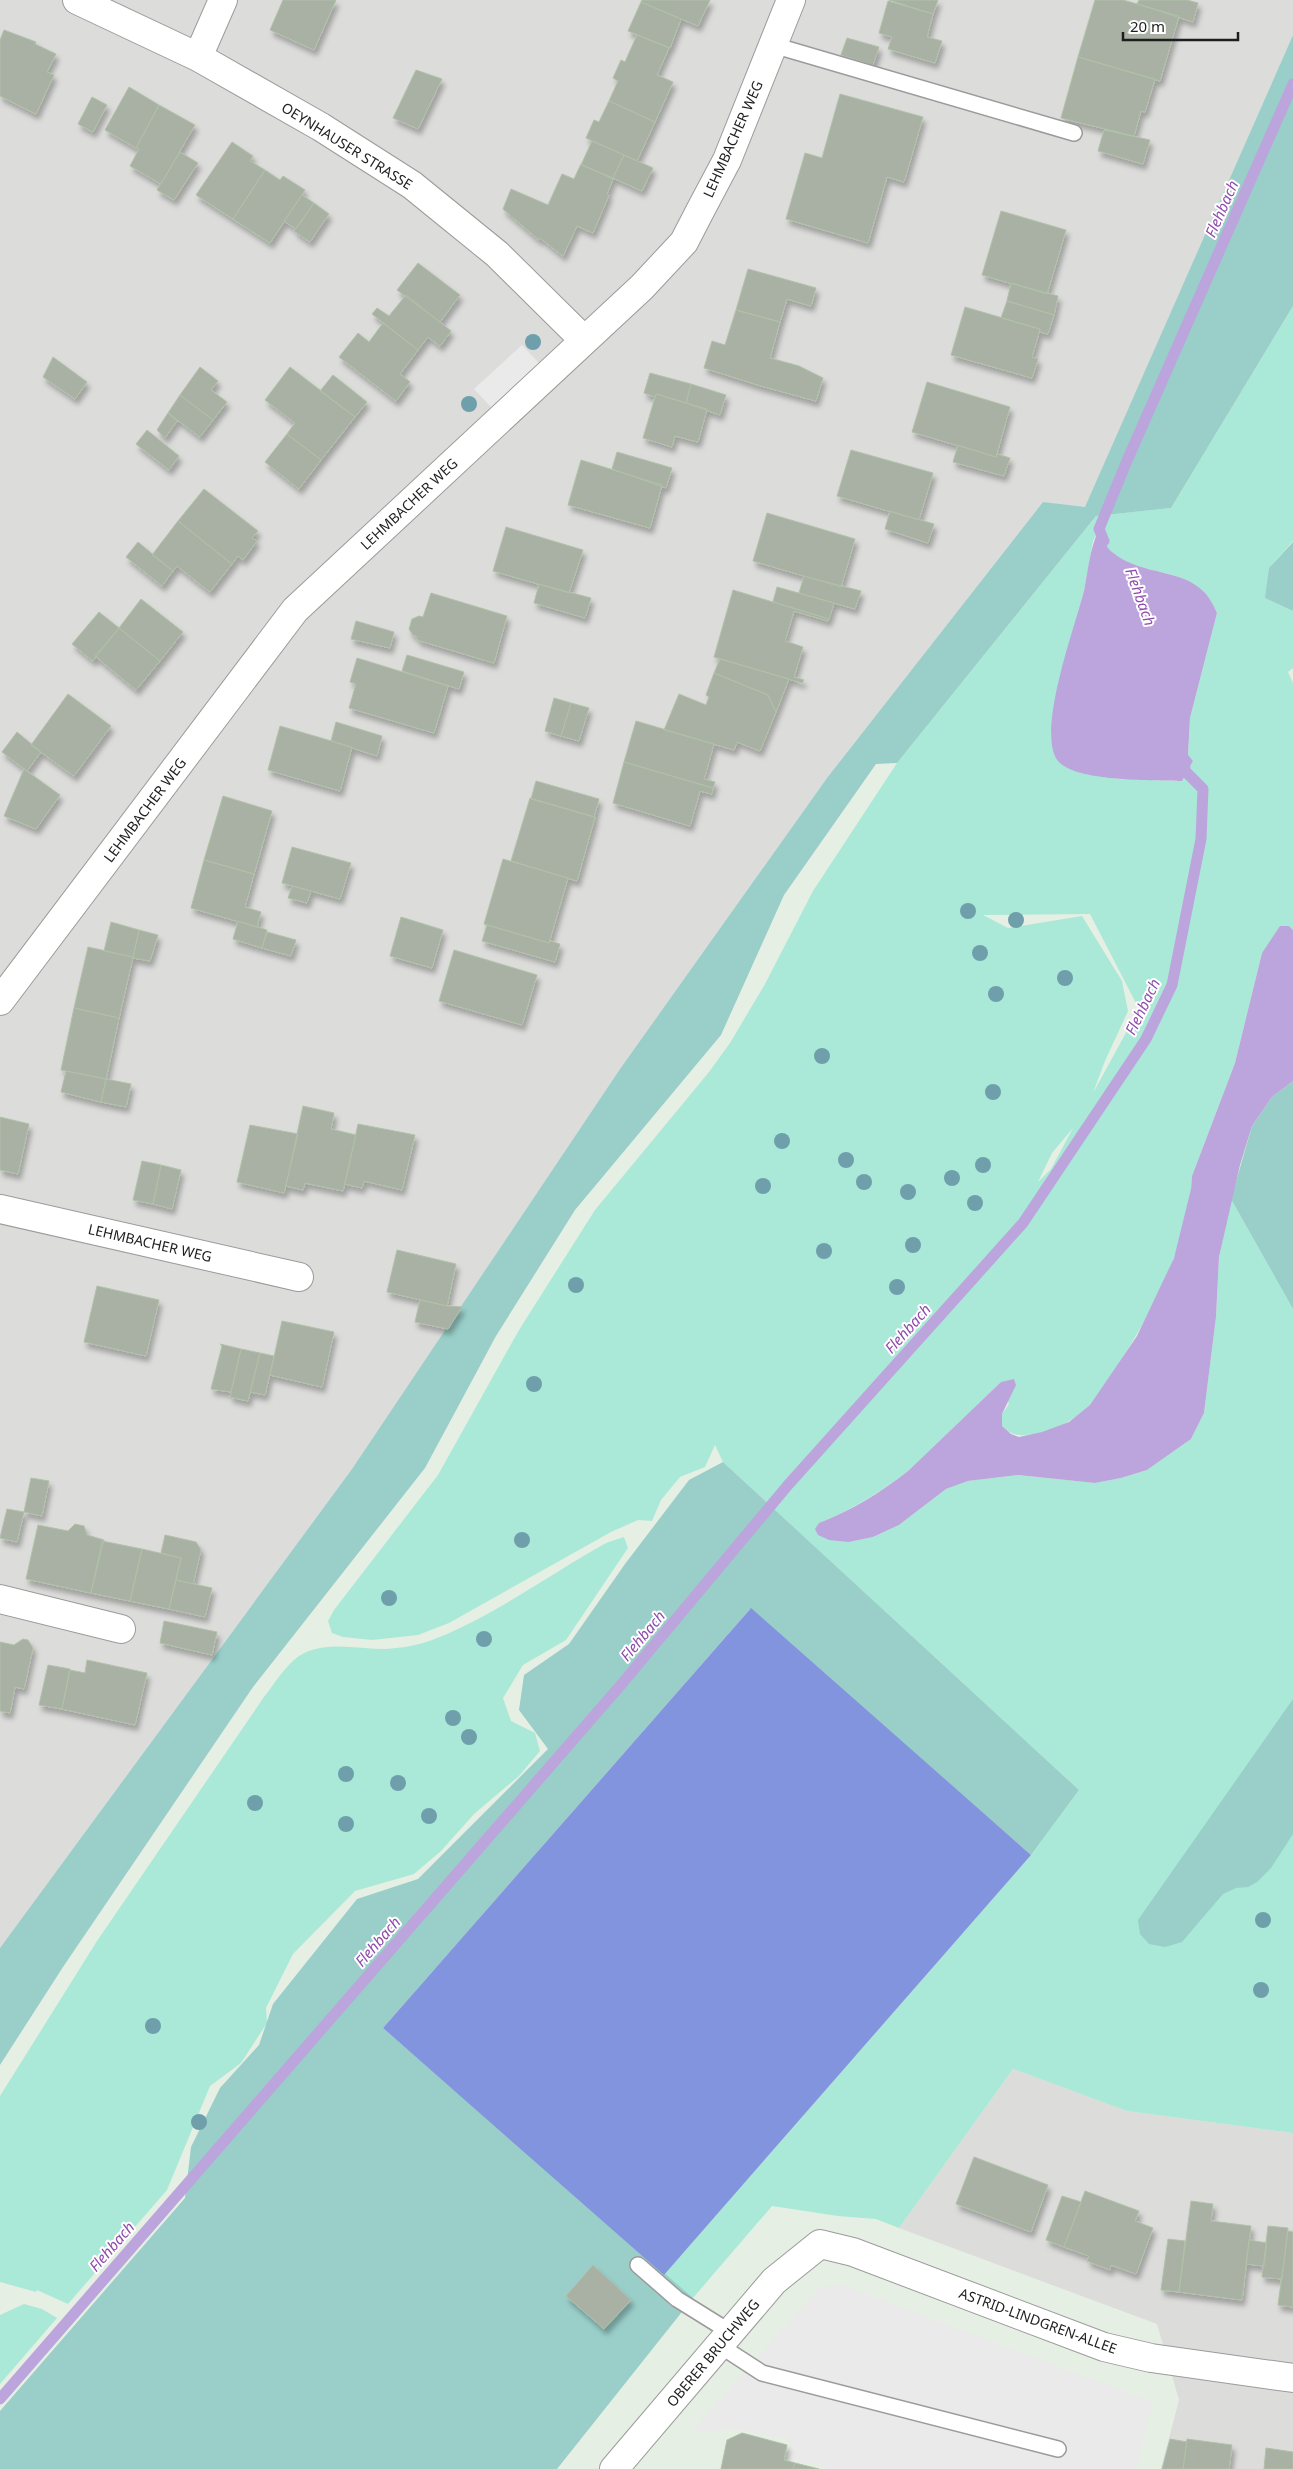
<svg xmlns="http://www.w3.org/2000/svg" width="1293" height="2469" font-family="'Noto Sans',sans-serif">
  <defs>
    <filter id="shadow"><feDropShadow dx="3" dy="5.5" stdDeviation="2.5" flood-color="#0004"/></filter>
  </defs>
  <rect width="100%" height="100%" fill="#e6efe4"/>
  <!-- residential -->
  <path fill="#dcdcdb" d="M0,0H1293V35L1085,508L1043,502L827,778L620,1069L352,1469L0,1948Z
    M1013,2069L1127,2111L1293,2133V2469H1161L1179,2400L1157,2324L899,2228Z"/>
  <!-- grass -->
  <path fill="#aae9d7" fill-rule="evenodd" d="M1293,306V541L1269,568L1266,598L1293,611V668L1288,672L1293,683V930L1289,926L1262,953L1235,1063L1192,1176C1190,1243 1148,1321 1111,1375C1104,1385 1098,1398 1089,1406C1075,1419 1058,1429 1040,1433C1023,1436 1014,1438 1002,1426V1414L1009,1404L1001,1382L908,1471C880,1492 852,1510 819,1523L849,1542L873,1537L899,1525L946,1489L968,1481L1018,1475L1095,1483L1121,1478L1147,1470L1191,1439L1204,1413L1216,1317L1219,1257L1231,1199L1293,1309V2133L1127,2111L1013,2069L899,2228L876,2219L838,2216L772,2206L693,2298L664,2275L1031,1855L1079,1790L723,1462L715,1445L705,1467L680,1477L661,1500L652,1521L638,1520L611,1532L449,1623L418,1635L372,1640L343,1637L332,1633L328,1621L334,1610L438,1475L519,1330L595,1210L709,1072L730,1043L765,984L813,891L897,763L1096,516L1171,508ZM1099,529C1103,536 1106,548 1112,553C1148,580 1199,564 1217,613L1190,718L1188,756L1193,761L1182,781L1118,779L1070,769L1084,591L1093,541ZM1090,914L1139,1009L1093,1093L1105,1061L1128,1011L1122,981L1082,916L1008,928L983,915ZM1073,1128L1051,1169L1038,1182L1052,1153Z
    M624,1537L628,1548L566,1640L523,1665L503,1698L511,1721L535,1733L540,1751L519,1776L474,1814L441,1851L414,1874L355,1891L293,1954L266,2008L267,2023L241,2063L210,2086L167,2190L68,2304L37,2290L36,2292L0,2282V2096L97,1941L264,1697C275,1683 285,1666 299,1656C324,1640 357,1649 385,1649C403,1648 421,1645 437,1638C497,1614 550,1574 606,1543Z
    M24,2304L42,2309L57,2318L0,2384V2315Z"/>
  <!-- forest -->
  <path fill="#99cec9" d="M1293,35V306L1171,508L1096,516L897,763L876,764L784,895L721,1035L575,1210L496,1336L425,1468L253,1687L63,1967L0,2065V1948L352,1469L620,1069L827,778L1043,502L1085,507Z
    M1293,542V611L1265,598L1269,568Z
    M1293,1081V1309L1231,1199L1252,1126L1272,1097Z
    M723,1462L1079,1790L1031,1855L750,1609L383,2028L693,2298L557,2469H0V2411L185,2198L191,2147L220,2088L259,2045L273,2004L357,1899L418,1879L548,1749L519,1710L524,1675L569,1644L625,1564L689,1480Z
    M1293,1699V1834L1271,1868L1257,1882L1248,1887L1236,1888L1223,1894L1182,1942L1165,1947L1149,1944L1140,1934L1138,1920Z"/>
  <!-- pitch -->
  <path fill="#8394de" d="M751,1608L1031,1855L664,2275L383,2028Z"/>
  <!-- parking -->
  <path fill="#eaeaea" d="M522,345L539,363L491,407L474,389Z
    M842,2285L1153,2402L1136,2469H831L788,2458L791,2440L742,2430L692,2431L820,2287Z"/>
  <!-- water -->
  <path fill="#bca5dc" d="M1099,529C1103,536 1106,548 1112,552C1147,581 1199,563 1217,613L1190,718L1188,755L1193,761L1182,781C1154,780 1081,782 1060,763C1033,739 1076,624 1084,591C1088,570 1090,548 1099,529Z
    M1280,926H1289L1293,930V1081L1272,1097L1252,1126L1240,1165L1219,1257L1216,1317L1204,1413L1191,1439L1147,1470L1121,1478L1095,1483L1018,1475L968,1481L946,1489L899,1525L873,1537L849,1542L829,1540L818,1535L815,1529L819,1523C852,1510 880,1493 908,1471L1001,1382L1014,1379L1016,1385L1002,1414V1426L1011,1434L1019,1437L1042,1432L1069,1422L1090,1405L1137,1336L1174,1258L1191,1189L1192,1176L1235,1063L1262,953Z"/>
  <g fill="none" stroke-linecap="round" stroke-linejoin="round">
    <!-- stream -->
    <path stroke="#bca5dc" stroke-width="11" d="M1104,541L1099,529L1126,463L1293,84
      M0,2399L620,1686L788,1485L1023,1223L1146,1039L1172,985L1201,839L1203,789L1186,772L1182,759"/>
  </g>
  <!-- building -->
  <path fill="#a8b1a4" stroke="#b0c1a7" filter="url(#shadow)" d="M283,0H336L314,50L270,30Z
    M642,0H710L698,26L641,2Z
    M889,0H938L933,14Z
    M1095,0H1123L1179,16L1160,81L1078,57Z
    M1139,0H1187L1198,3L1193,22L1137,4Z
    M888,1L933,14L927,37L942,41L935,63L888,49L892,37L879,33Z
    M641,2L681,19L670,48L628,31Z
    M4,30L36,42L35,44L56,54L47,72L54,75L36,114L0,96V40Z
    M637,35L669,48L657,75L673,82L655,122L609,101L618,81L613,78L621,60L625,62Z
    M847,38L879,47L873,65L841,55Z
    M1078,57L1155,79L1145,112L1141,111L1134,136L1061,118Z
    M416,70L442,79L418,129L393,118Z
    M129,87L159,105L136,148L105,130Z
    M840,94L923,117L904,182L887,177L868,243L786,219L805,153L822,158Z
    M92,97L107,105L93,132L78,124Z
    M609,101L655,122L637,161L586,138L594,120L599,122Z
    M159,105L195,125L161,184L130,166L139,149L136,148Z
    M1104,130L1150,140L1143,164L1098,151Z
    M592,141L624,155L613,178L581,165Z
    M232,142L253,156L250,161L265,170L233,219L196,195Z
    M180,152L198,163L174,200L157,190Z
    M624,155L653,168L642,191L613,178Z
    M581,164L613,179L607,194L609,195L593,233L577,226L563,256L540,238L539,240L503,209L511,189L548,205L562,174L574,179Z
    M265,170L280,180L283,176L305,190L270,243L233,219Z
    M302,195L314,203L296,229L284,221Z
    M314,203L329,214L310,242L294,231Z
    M1001,211L1066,230L1047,294L982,275Z
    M418,263L460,295L440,322L397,290Z
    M748,269L816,288L811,306L787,299L780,322L736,310Z
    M1011,283L1058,296L1054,315L1007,301Z
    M406,295L451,331L440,346L428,337L418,350L372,314L377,308L389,316Z
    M1007,301L1054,315L1048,334L1040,332V329L1001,318Z
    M965,307L1040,329L1032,357L1038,359L1032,378L951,355Z
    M736,310L780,322L770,358L799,366L823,378L816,401L761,386L704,368L712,341L725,345Z
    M383,323L418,350L400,374L410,382L396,401L339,357L358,333L369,342Z
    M53,357L87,382L75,399L43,377Z
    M200,367L218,381L211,390L227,402L213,420L180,395Z
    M290,367L355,417L321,460L287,434L295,423L265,400Z
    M650,373L691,384L686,403L656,394L655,397L644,393Z
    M333,375L367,402L355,417L320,391Z
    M927,382L1010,407L996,457L912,432Z
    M691,384L726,395L720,415L686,403Z
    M656,394L707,409L698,442L675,436L672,447L643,438Z
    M180,395L213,420L200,437L168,413Z
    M168,413L177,421L165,438L157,430Z
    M147,430L179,456L169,470L136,444Z
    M287,434L321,460L299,489L265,462Z
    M958,445L996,457L997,454L1010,458L1004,476L953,462Z
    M851,450L933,473L919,520L837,496Z
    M617,452L672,468L666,488L612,469Z
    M581,460L662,485L650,528L568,505Z
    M204,489L258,531L252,538L257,541L243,560L238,556L232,564L178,521Z
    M890,511L934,524L928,543L885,529Z
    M767,513L855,539L841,587L753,561Z
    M178,521L232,564L210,592L177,566L173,571L152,555Z
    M506,527L583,550L569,593L493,571Z
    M138,542L173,571L162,586L126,557Z
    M804,576L861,591L855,609L799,593Z
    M539,584L591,598L585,618L534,603Z
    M777,587L834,603L829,619L773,602Z
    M733,590L829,619L828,621L794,611L785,641L803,647L794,677L804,680L802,683L714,657Z
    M431,593L507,616L494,663L417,640L418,637L413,635L409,629L412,619L419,616L423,617Z
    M141,599L183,632L160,661L119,628Z
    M99,612L119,628L93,661L72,644Z
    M356,621L394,632L390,648L351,639Z
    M119,628L160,661L136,690L95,656Z
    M407,655L464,672L459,689L402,671Z
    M357,658L448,686L434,733L349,708L356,684L350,682Z
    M720,659L789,679L776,712L768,695L714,673Z
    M714,673L768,695L776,712L760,751L737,742L734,750L664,730L679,694L706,705L709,697L706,695Z
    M68,694L111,726L74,776L31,745Z
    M554,698L571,703L561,736L545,731Z
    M571,703L589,708L579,741L561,736Z
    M636,721L714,744L704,779L715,782L713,788L624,762Z
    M336,722L382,736L377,756L331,741Z
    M280,726L352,747L340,791L268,770Z
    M17,732L41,752L27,771L2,752Z
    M624,762L713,788L712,794L700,791L690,826L613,803Z
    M24,769L60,795L36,829L4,816Z
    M536,781L599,799L594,817L531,799Z
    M223,796L272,811L254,874L204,860Z
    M530,798L595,817L577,881L511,861Z
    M292,847L351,863L340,899L282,883Z
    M503,859L568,878L549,943L484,924Z
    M204,860L254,874L245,907L261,912L257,927L191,908Z
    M292,886L311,891L307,903L288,898Z
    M401,917L443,930L432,968L390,956Z
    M238,921L267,930L262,948L233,939Z
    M111,922L139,930L133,957L104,951Z
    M487,925L549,943L550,941L560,944L555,962L482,941Z
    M139,930L158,935L150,961L133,958Z
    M267,932L296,940L291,956L262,948Z
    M88,947L133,957L119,1018L74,1008Z
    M454,950L537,975L522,1025L439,1001Z
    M74,1008L119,1018L106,1079L61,1070Z
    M66,1071L106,1079L101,1102L61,1092Z
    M106,1079L131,1084L126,1107L101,1102Z
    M303,1106L334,1113L331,1129L356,1135L343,1191L305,1183L303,1190L286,1186Z
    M0,1117L29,1124L18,1174L0,1170Z
    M358,1124L415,1135L402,1190L364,1181L362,1188L345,1184Z
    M250,1125L298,1134L284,1193L237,1182Z
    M142,1161L161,1165L153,1204L133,1200Z
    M161,1165L181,1170L172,1209L153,1204Z
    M397,1250L456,1264L447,1306L387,1292Z
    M97,1286L159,1300L146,1356L84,1342Z
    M420,1300L447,1306L462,1307L448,1329L415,1322Z
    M282,1321L334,1332L322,1387L270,1375Z
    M220,1344L241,1349L231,1392L211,1389L222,1346Z
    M241,1349L260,1353L248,1401L230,1397Z
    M260,1353L274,1356L265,1395L250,1392Z
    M31,1478L49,1481L42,1516L24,1512Z
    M7,1509L24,1512L17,1542L0,1538Z
    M75,1524L84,1526L87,1535L104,1540L91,1593L26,1579L38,1525L68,1531Z
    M165,1535L196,1542L201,1550L193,1584L176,1580L181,1558L161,1553Z
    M102,1541L142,1549L130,1601L91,1593Z
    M142,1549L181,1558L169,1609L130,1601Z
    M176,1580L212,1588L205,1617L169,1609Z
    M164,1621L217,1632L212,1655L160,1643Z
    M23,1639L28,1640L33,1648L24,1689L15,1687L10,1713L0,1711V1642L14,1645Z
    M87,1660L147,1673L135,1725L62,1709L70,1670L85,1673Z
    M48,1665L70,1669L62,1709L39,1705Z
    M974,2157L1048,2185L1031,2232L956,2204Z
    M1085,2191L1139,2211L1135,2221L1153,2228L1136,2274L1111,2265L1110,2270L1087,2261L1089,2256L1064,2247Z
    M1062,2196L1081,2202L1064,2247L1046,2240Z
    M1191,2201L1213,2204L1211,2221L1251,2226L1242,2300L1179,2292Z
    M1268,2226L1288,2228L1282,2279L1262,2277Z
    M1288,2231L1293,2232V2307L1278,2305Z
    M1168,2239L1185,2241L1179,2292L1161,2290Z
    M1249,2240L1267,2243L1264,2266L1246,2264Z
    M593,2265L631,2300L604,2329L566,2296Z
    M742,2433L787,2445L784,2460L795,2463L793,2469H721L727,2440Z
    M1170,2439L1187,2442L1183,2469H1162Z
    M1187,2439L1232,2445L1229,2469H1183Z
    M1266,2448L1293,2452V2469H1264Z
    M795,2463L819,2469H793Z"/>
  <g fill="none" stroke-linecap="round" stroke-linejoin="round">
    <!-- lane casing -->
    <g stroke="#9b9b9b" stroke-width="18">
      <path id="lane" d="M773,45L1074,133
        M638,2265L677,2299L730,2332
        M719,2345L762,2373L1058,2449"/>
    </g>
    <!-- street casing -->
    <g stroke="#9b9b9b" stroke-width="30">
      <path id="street" d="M77,0L198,57L321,127L412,185L497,254L584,340
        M198,57L223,0
        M0,1001L295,610L642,287L684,242L700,211L727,160L791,0
        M0,1209L299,1277
        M0,1599L121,1629
        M614,2469L774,2281L820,2244L853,2252L1104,2347L1151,2358L1293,2378"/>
    </g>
    <!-- lane -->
    <use href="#lane" stroke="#fff" stroke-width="15"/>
    <!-- street -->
    <use href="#street" stroke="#fff" stroke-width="28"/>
  </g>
  <!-- trees -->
  <g fill="#6e9fab">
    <circle cx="533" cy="342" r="8"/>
    <circle cx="469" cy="404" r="8"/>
    <circle cx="968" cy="911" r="8"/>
    <circle cx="1016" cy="920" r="8"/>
    <circle cx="980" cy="953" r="8"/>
    <circle cx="1065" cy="978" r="8"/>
    <circle cx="996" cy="994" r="8"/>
    <circle cx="822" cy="1056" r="8"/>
    <circle cx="993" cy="1092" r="8"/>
    <circle cx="782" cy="1141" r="8"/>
    <circle cx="846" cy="1160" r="8"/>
    <circle cx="983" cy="1165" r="8"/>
    <circle cx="952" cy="1178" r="8"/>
    <circle cx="864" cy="1182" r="8"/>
    <circle cx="763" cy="1186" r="8"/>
    <circle cx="908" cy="1192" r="8"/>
    <circle cx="975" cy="1203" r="8"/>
    <circle cx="913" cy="1245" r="8"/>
    <circle cx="824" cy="1251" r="8"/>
    <circle cx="576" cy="1285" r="8"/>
    <circle cx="897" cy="1287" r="8"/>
    <circle cx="534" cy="1384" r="8"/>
    <circle cx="522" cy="1540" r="8"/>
    <circle cx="389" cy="1598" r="8"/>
    <circle cx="484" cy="1639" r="8"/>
    <circle cx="453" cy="1718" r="8"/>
    <circle cx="469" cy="1737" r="8"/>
    <circle cx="346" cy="1774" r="8"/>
    <circle cx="398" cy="1783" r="8"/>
    <circle cx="255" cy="1803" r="8"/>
    <circle cx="429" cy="1816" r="8"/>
    <circle cx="346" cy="1824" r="8"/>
    <circle cx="1263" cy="1920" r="8"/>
    <circle cx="1261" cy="1990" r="8"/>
    <circle cx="153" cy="2026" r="8"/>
    <circle cx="199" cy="2122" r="8"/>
  </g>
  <g text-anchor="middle" stroke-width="4" stroke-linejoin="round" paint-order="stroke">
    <!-- street labels -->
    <g font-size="14" fill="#1e1e1e" stroke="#fff">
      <text transform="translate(733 139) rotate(-66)" y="5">LEHMBACHER WEG</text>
      <text transform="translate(347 146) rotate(32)" y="5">OEYNHAUSER STRASSE</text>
      <text transform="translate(409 504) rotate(-43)" y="5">LEHMBACHER WEG</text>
      <text transform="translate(145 810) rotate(-53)" y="5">LEHMBACHER WEG</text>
      <text transform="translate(150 1243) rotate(13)" y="5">LEHMBACHER WEG</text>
      <text transform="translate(1038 2321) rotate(20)" y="5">ASTRID-LINDGREN-ALLEE</text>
      <text transform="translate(713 2353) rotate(-50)" y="5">OBERER BRUCHWEG</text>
    </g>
    <!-- water labels -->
    <g font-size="15" font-style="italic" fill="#904bad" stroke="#fff">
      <text transform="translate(1222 209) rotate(-66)" y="5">Flehbach</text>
      <text transform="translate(1140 597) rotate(70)" y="5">Flehbach</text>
      <text transform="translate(1143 1007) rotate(-64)" y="5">Flehbach</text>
      <text transform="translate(908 1329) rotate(-48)" y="5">Flehbach</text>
      <text transform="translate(643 1636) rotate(-50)" y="5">Flehbach</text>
      <text transform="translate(378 1942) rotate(-49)" y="5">Flehbach</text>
      <text transform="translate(112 2247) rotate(-49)" y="5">Flehbach</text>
    </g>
  </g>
  <!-- scale -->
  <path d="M1123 32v8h115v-8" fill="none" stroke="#1e1e1e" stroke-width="2.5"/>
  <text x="1130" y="32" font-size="15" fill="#1e1e1e" stroke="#ffffff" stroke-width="4" paint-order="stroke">20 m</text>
</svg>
